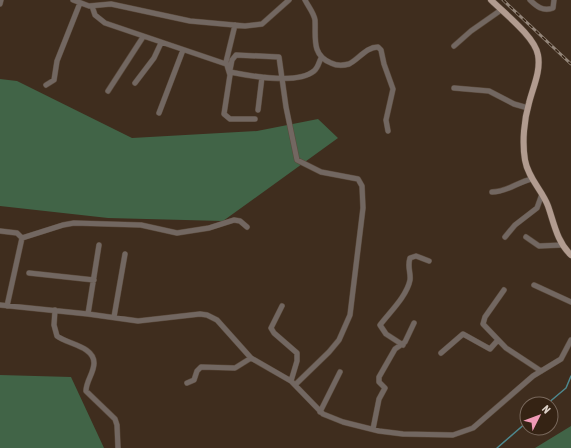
<svg xmlns="http://www.w3.org/2000/svg" width="571" height="448" font-family="'Asap Condensed',sans-serif">
  <rect width="100%" height="100%" fill="#3f2d1e"/>
  <!-- forest -->
  <path fill="#416447" d="M0,79L17,81L132,138L257,131L318,119L338,138L223,221L108,218L0,206Z
    M0,375L71,377L104,448H0Z
    M571,426V448H535Z"/>
  <g fill="none" stroke-linecap="round" stroke-linejoin="round">
    <!-- stream -->
    <path stroke="#4e888e" stroke-width="1.5" d="M547,404L566,388L571,376
      M497,448L527,422"/>
    <!-- minor casing -->
    <g stroke="#5b4a3c" stroke-width="6">
      <path id="minor" d="M73,0L89,6L111,4L190,21L245,26L262,24L289,0
        M305,0C308,6 314,13 315,20C316,37 311,55 331,63C337,66 342,66 349,64C359,59 366,47 378,47L381,50L384,64L393,89L386,120L388,131
        M530,0C536,6 543,12 553,8L554,0
        M0,4L1,0
        M92,6L95,15L105,23L226,64
        M235,25L226,62L230,75L224,114L230,119H255
        M454,46L471,31L501,10
        M230,70L232,60L236,55L279,57L286,107L297,160L321,172L358,179L362,186L363,208L350,315L339,340L329,352L296,384
        M230,72C250,76 297,85 314,71C318,68 319,62 321,58
        M135,83L154,58L161,43
        M46,85L54,80L57,61L80,3
        M454,88L489,91L514,104L528,108
        M108,91L143,37
        M258,110L262,77
        M159,113L183,50
        M492,192C508,192 517,182 532,179
        M0,231L17,233L22,238L7,306
        M505,237L515,225L537,208L542,194
        M526,237L539,246L562,245
        M22,238L63,225L74,223L141,225L177,233L209,228L234,220L240,221L247,227
        M29,273L94,280
        M534,285L571,302
        M504,290L485,317L483,324L506,348L541,371
        M0,305L88,314L138,321L200,314L207,315L217,320L251,358L291,381L323,414L343,422L379,431L403,434L453,435L473,428L533,376L561,359L571,340
        M282,306L271,328L274,333L297,353V361L291,381
        M55,310L54,325L57,336C67,344 94,346 94,363C94,373 86,381 86,391L115,419L117,425L118,448
        M88,314L99,245
        M114,317L125,254
        M403,345L386,334L380,325C389,313 407,296 410,280C411,272 407,267 410,258L416,256L429,261
        M441,353L463,334L490,349L498,340
        M187,383L194,380L197,371L201,367L235,368L251,358
        M320,412L340,372
        M373,429L379,399L385,388L379,382V377L395,349L405,342L414,323"/>
    </g>
    <!-- major casing -->
    <g stroke="#5b4a3c" stroke-width="7">
      <path id="major" d="M491,0C504,13 535,37 538,55C541,71 533,87 529,103C524,120 522,142 525,160C528,178 542,190 548,206C554,223 557,242 571,255"/>
    </g>
    <!-- minor -->
    <use href="#minor" stroke="#726761" stroke-width="5"/>
    <!-- major -->
    <use href="#major" stroke="#b19b8f" stroke-width="6"/>
    <!-- rail casing -->
    <g stroke="#938579" stroke-width="3">
      <path id="rail" d="M503,0L571,64"/>
    </g>
    <!-- rail -->
    <use href="#rail" stroke="#352314" stroke-width="1.5" stroke-dasharray="4.5" stroke-linecap="butt"/>
  </g>
  <!-- north arrow -->
  <g transform="translate(539 416) rotate(48)"><circle r="19" fill="#352314" stroke="#78685c"/>
  <path d="M0-3L7 15L0 10L-7 15Z" fill="#f09ab6"/>
  <text y="-6" font-size="11" font-weight="bold" text-anchor="middle" fill="#dcd0c7">N</text>
  </g>
</svg>
